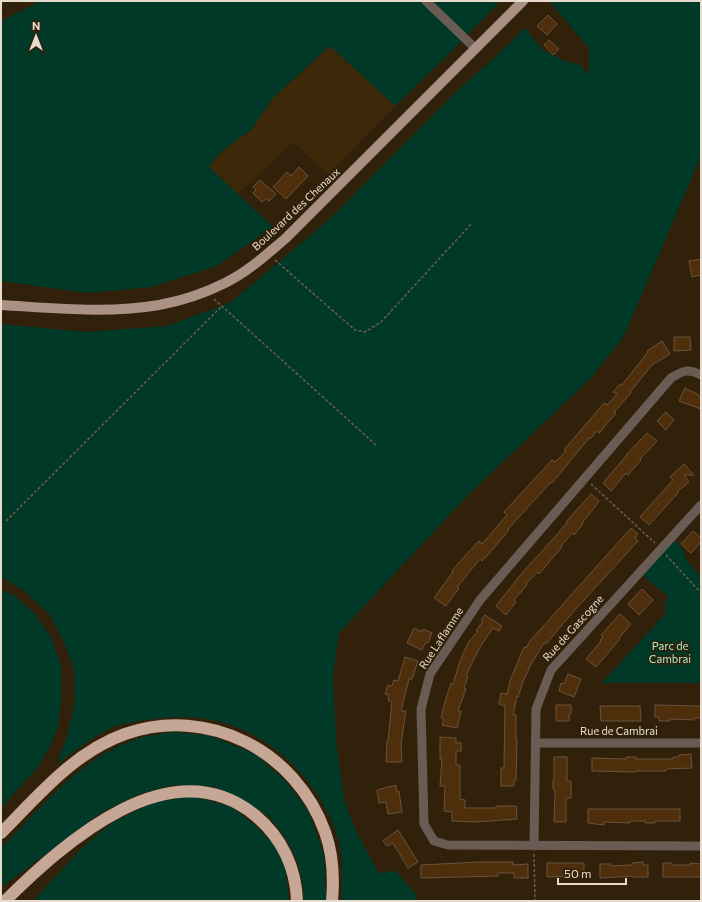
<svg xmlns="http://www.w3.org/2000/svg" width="702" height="902" font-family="Commissioner,sans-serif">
  <rect width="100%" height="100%" fill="#32210a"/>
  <!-- built -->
  <path fill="#3e280a" d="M330,46L395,106L328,174L293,142L238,194L209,167L221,152L252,129L272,99Z"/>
  <!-- green -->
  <path fill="#003927" d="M41,1H495L498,4L453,50L395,106L330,46L272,99L252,129L221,152L209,167L273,227L217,266L152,287L87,293L1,281V21Z
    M551,1H701V156L624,336L591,378L468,495L339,633L333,675L336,740L344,800L357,834L379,873L396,871L417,896L415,901H341C342,881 344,857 338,838C322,786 278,739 225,723C206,717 182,716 162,718C147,720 123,722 109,729C90,739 73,752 57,765L67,736L75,703L74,669L63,640L50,615L26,592L1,577V324L86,332L168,326L231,302L331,218L460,88L492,60L525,28L543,50L567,62L579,64L589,75V48L550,2Z
    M675,541L682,548L686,559L700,576H701V683H602L666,613L665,603L669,597L639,573Z
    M1,590L12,594L32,611L50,635L61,665V703L58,726L51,745L38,767L1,808Z
    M173,732L208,735L255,754L286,781L309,812L324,854L326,901H303V886L297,860L285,837L269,817L247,802L215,787L172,785L137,795L99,814L3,886L1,885V848C41,808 79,759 134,740C146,736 160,734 173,732Z
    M193,796L232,807L257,827L275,845L285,866L289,901H33L84,846L113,822L154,802Z"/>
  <!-- building -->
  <path fill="#4e2e0b" stroke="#69523e" d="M548,15L557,24L547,35L537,26Z
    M549,40L559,49L553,55L544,45Z
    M299,167L308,176L286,199L273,187L287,172L291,176Z
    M260,180L276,194L269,201L266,199L262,202L253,193L256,190L253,187Z
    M701,259V275L692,277L689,261Z
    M674,337H690L691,350L674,351Z
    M662,341L670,354L652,365L630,392L631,393L614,412L616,413L599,433L597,431L590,439L589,438L552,483L551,482L508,529L509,530L486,557H485L482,561L480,559L457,587L459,588L446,606L434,598L453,572L452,571L463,558L479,541L482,544L507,515L504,512L552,460L555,462L566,451L564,450L604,403L607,405L617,394L613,392L620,384L622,385L648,352L647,351Z
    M685,388L699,395L698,396L701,398V409L679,401Z
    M666,412L674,420L666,430L657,421Z
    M647,433L657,441L640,459L641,460L628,475L626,473L611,491L603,483L627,455H626Z
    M684,464L694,475H684L689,482L677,492L678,493L649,525L640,517L673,480L670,477Z
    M591,494L599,501L596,505V506L582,523L583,524L574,535L572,533L561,546L562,547L555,555L539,574L537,572L526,584L527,585L514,600L516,602L506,615L496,606L499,602L522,573L553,539L567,523L566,522Z
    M631,528L638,534L635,538L638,541L573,612L546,644L544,643L530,666L525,678H524L518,697L517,696L513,715H516V740H517L516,780H514V786H501V768H504L505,706L499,704L501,693L507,694L510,681L524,647L526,648L530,641Z
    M693,531L701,538V542L691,553L681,544Z
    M642,589L653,600L639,615L628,604Z
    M620,614L631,624L619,638L620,639L596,667L586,659L601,641L600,640L603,637L601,635Z
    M485,615L502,626L499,631L493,628L480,647L466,675L468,676L464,688L466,689L458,711H461L457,728L442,725L444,719L441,718L444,705L451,683L453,684L460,661L468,643L478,631H476L483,621L481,620Z
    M414,628L422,632L423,629L432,633L428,643H425L422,650L407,643Z
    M405,657L418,661L412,679H409L401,711H406L401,744L402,762H386L387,741H388L392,702L388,700L389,695L385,694L388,685L392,686L394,680L398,681Z
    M568,674L581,679L574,697L559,691L561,683L564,684Z
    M556,705H571V714H569V721H556Z
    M655,705L701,706V718H694V720L670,719V721H659V717H655Z
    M600,706H640L641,721H601Z
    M440,737L456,738V743H461V751H456V765H460V799L465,800V808H496V806H516L517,819L477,822L452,821V812L444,811L445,786H440L442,759H440Z
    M691,754L692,768L666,769V771H636V772L592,771V758L626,759V757H636V759H673V757H679V755Z
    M554,757H567V781H571V798H566V822H554L555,792L554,789H553V780H554Z
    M396,785L397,792L399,791L402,812L388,814L386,802L379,803L377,790Z
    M588,809H680V821H655V823H645V821H630V823L604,822V825L588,823Z
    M398,830L418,862L408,868L393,843L387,846L383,841Z
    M478,862H513V865L528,864V878H514V873H498V876L421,878V865Z
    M643,862V865H648V877H632V876L600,878V864H611V866L632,865V863Z
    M547,863H584V876L547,877Z
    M663,863H672V865H690V863L701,864V877H663Z"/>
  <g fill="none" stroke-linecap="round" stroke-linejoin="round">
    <!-- path -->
    <path stroke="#6d5e4a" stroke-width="1.5" stroke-dasharray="3 2" stroke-linecap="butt" d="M275,260L355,330L365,332L381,322L472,223
      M214,299L376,445
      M591,484L655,543
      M6,521L222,306
      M666,555L701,593
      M534,854L535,901"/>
    <!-- minor -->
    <path stroke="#685c55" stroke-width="9" d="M426,1L476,49
      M701,375C687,368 683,371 671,378L480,600L430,674L421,709L422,747L424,824L434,841L448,845L701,846
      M536,743H701
      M534,846L536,709L551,670L701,505"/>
    <!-- major -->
    <path stroke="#ab9183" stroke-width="10" d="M1,305C53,308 107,314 159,305C181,301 205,293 225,283C248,272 267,254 286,238L523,1"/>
    <!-- highway -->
    <path stroke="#c6a795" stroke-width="12" d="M1,833C38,796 74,752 125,734C208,705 296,751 325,832C333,854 334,878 332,901
      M5,901C65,842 171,746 256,816C282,838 296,868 297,901"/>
  </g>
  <g text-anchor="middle" stroke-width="3.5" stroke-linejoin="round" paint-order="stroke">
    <!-- street labels -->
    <g font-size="11" fill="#e7dcce" stroke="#32210a">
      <text transform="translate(296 209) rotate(-43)" y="4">Boulevard des Chenaux</text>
      <text transform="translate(573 628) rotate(-48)" y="4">Rue de Gascogne</text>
      <text transform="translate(441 638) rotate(-57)" y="4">Rue Laflamme</text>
      <text x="619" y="735">Rue de Cambrai</text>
    </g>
    <!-- park labels -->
    <g font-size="11" fill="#9ef2cd" stroke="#32210a">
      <text x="670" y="650">Parc de<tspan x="670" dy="13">Cambrai</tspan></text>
    </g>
  </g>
  <!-- border -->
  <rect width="702" height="902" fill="none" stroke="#e7dcce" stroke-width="4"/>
  <!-- north arrow -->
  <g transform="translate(36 36)" stroke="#32210a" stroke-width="3" paint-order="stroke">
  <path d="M0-3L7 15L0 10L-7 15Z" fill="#e7dcce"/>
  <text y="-6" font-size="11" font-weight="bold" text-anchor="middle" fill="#e7dcce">N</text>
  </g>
  <!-- scale -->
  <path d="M558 878v6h68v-6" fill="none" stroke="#e7dcce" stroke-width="2"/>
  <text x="564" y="878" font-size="12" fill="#e7dcce" stroke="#32210a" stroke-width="3" paint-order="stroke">50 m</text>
</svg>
